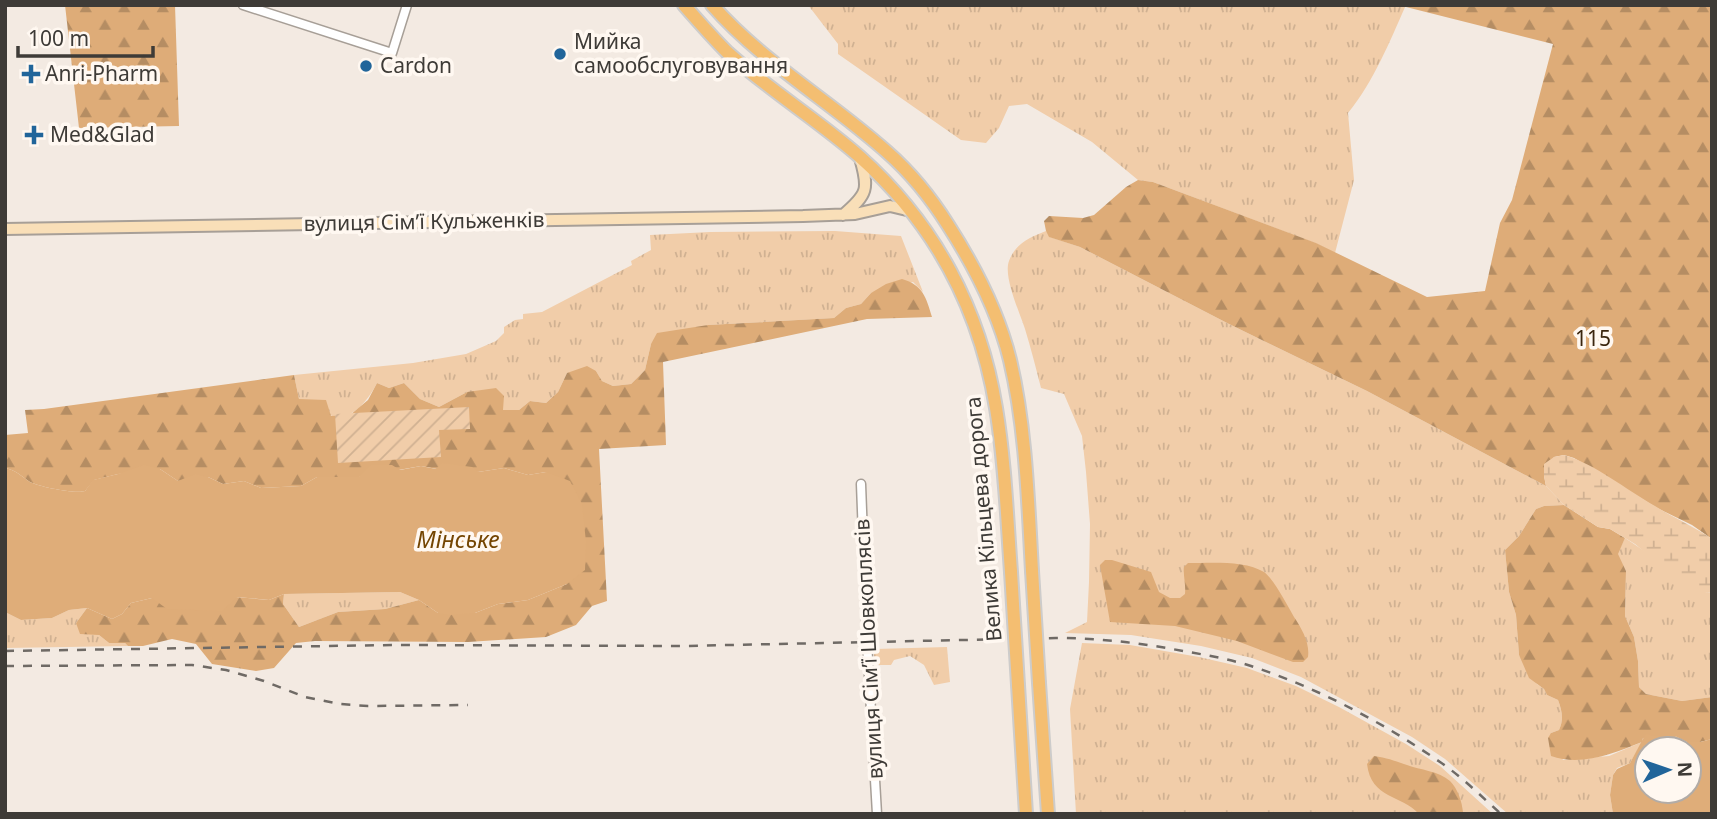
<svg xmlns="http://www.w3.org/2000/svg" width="1717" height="819" font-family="'Noto Sans',sans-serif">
  <defs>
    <pattern id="grass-tufts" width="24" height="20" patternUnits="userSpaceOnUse" patternTransform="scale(1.75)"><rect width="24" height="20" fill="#f1cda9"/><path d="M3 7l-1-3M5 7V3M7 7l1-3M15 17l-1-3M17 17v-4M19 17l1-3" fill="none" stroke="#d0b192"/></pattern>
    <pattern id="forest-firs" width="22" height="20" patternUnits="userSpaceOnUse" patternTransform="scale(1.75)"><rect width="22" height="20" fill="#deac78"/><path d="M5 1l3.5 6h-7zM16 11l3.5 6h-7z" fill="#b58d63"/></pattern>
    <pattern id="wetland-marsh" width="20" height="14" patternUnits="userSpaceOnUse" patternTransform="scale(1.75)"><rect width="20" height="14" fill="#f1cda9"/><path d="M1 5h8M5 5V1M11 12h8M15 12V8" fill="none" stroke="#d0b192"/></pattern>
    <pattern id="garden-furrows" width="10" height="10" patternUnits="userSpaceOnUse" patternTransform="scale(1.75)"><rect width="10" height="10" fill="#f1cda9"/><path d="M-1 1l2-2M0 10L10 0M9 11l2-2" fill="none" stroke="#d0b192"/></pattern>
  </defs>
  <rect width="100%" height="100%" fill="#f3eae2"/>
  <!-- grass -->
  <path fill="url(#grass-tufts)" d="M808,5H1406C1389,43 1374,81 1348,113L1354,180L1335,253L1315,243L1153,182L1138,180L1092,142L1027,104L1009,106L999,128L986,143L961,140L838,54V44Z
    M835,231L901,236L923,292L913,282L871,293L861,304L846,308L834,318L708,325L651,344L645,370L631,384L613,386L602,381L596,371L567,373L558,392L546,403L530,401L519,410H502L467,392L439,407L420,399L404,383L389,388L377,383C368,400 352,423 329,415C319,412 308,404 299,399L294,375L413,363L466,354L496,341L504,333V327L515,320L523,319V314L542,312L632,265L631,261L651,250L650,235L710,232Z
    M1046,231L1050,237L1080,247L1229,324L1367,391L1546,486L1564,505L1544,506L1536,509L1519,536L1505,550L1509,592L1516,615L1519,655L1537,684L1544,689L1547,695L1558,700C1562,711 1564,719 1559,730L1551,733L1563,760L1609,756L1642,742L1630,763L1617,768L1613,775L1610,795L1613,814H1508L1445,759L1412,737L1301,677L1252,658L1201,646L1131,635L1065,633L1087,622L1089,582L1090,524L1086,472L1082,436L1064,394L1041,388C1036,368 1031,349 1025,329C1020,313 1003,277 1009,261C1015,244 1030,237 1046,231Z
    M1625,538L1707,593L1712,592V697L1682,701L1646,694L1639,687L1638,661L1634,637L1625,616L1626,571L1617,554Z
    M400,592L419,600L385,609L338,612L299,627L283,604L284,594Z
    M87,608L76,623L99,635L109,643H125L128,646L5,648V612L21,620L52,618L69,610Z
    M1082,643L1130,645L1199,657L1247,668L1296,686L1339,707L1406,744L1440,766L1493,814H1076L1070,709Z
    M947,647L950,682L934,685L924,665L910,656L894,660L891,665H874V651L875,649Z"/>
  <!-- forest -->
  <path fill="url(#forest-firs)" d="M65,5H175L179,126L79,128Z
    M1406,5H1712V539L1692,525L1657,508L1574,458L1564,455L1554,457L1544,476L1546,486L1367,391L1229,324L1080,247L1049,237L1046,231L1044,221L1049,216L1083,218L1094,215L1126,187L1138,180L1153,182L1316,243L1427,297L1485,291L1500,223L1512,200L1553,44L1406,7Z
    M902,279C923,285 926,297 932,317L867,319L663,362L666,445L599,449L607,601L592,606L576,625L546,637L468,642L315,641L296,643L274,668L256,671L212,664L196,644L172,639L143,646H128L125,643H109L99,635L80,634L76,623L87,608L112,619L122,614L131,603L152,598L236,597L269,600L284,594L283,604L299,627L338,612L385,609L419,600L438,613H475L498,604L528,600L567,584L546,472L528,475L504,468L478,472L437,469L421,466L359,477H317L301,486L261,488L244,481L223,484L208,477L178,481L160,469L118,474L94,480L85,491C75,494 40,487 30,482C21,476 16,470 5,468V435L28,433L25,410L44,409L294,375L299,399L326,400L331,416L350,415L368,400L377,383L389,388L404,383L420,399L439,407L467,392L496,388L504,396L503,410H519L530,401L546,403L558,392L567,373L587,366L596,371L602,381L613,386L631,384L645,370L651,344L657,333L708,325L834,318L846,308L861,304L871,293L886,284Z
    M1564,505L1598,527L1610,529L1625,538L1618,554L1626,571L1625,616L1634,637L1638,661L1639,687L1646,694L1682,701L1712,697V739L1700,742H1687L1675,736L1643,738L1642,742C1615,753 1581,767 1551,756L1548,738L1551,733L1559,730C1564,719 1562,711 1558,700L1547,695L1544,689L1529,678L1519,655L1516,615L1509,592L1505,550L1519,536L1536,509L1544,506Z
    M1105,560H1112L1151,572L1159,592L1170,598H1180L1185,594C1186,584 1183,576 1184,567L1188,563C1210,563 1245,560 1264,572C1273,578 1288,606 1294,617C1302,629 1310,643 1308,657L1303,662H1293L1237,641L1175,626L1110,622L1100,565Z
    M1374,756C1388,758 1395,761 1407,765C1420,770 1439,771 1450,781C1458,789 1462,802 1463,812L1462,814H1419C1402,795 1371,799 1367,764Z"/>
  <!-- wetland -->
  <path fill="url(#wetland-marsh)" d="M1564,455C1597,465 1625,489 1655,506C1674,518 1693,526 1712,539V592L1707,593L1683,584L1635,544L1610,529L1598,527L1564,505L1546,486L1544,476V464L1554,457Z"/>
  <!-- garden -->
  <path fill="url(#garden-furrows)" d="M469,407L470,429L439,430L441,457L338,463L335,414Z"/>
  <!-- water -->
  <path fill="#dfad79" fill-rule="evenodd" d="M442,463L472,467L478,472L504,468L528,475L546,472L570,481L582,504L586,542L585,570L567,584L528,600L498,604L475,613L449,615L438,613L419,600L400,592L284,594L269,600L237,597L222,611L167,609L152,598L131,603L122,614L112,619L87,608L69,610L52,618L21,620L5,612V468C16,470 21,476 30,482C40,487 75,494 85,491L93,480L118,474L144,465L160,469L178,481L195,474L208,477L223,484L244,481L261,488L301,486L317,477H359L371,465H392L400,470L421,466L436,469Z
    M1648,734L1652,736H1675L1687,742H1700L1712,739V814H1613L1610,795L1613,775L1617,769L1630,763L1645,735ZM1647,749H1689V791H1647Z"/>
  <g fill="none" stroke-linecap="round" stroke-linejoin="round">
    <!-- minor casing -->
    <g stroke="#a79f97" stroke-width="11">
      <path id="minor" d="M243,5L392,53L407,5
        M861,484L867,642L877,814"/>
    </g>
    <!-- secondary casing -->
    <g stroke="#a79f97" stroke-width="14">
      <path id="secondary" d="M843,215C868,194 869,189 860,158
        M5,229L803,216L855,214L890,206L911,211"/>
    </g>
    <!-- primary casing -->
    <g stroke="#cdcccb" stroke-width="16">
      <path id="primary" d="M684,5C698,21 712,37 727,52C769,90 818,120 860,157C935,224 980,310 996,408C1005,462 1007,518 1011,572
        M712,5C762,62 830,101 887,152C911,173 931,198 948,225C975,267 998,311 1010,360C1026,428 1028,501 1032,571
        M1039,683L1048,814
        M1018,685L1026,814"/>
    </g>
    <!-- minor -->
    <use href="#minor" stroke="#fff" stroke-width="8"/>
    <!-- secondary -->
    <use href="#secondary" stroke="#f9dfb8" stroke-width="10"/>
    <!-- primary -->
    <use href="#primary" stroke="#f4be71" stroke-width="12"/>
    <!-- rail -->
    <path stroke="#6f6a65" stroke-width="2.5" stroke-dasharray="9 9" stroke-linecap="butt" d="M5,651L393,645L684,646L1056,638C1099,638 1141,643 1183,651C1206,655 1229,659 1251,666C1318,688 1382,722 1440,762C1462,777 1481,796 1501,814
      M5,666L192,665L226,670L264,681L305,697L340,704L368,706L468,705"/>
    <!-- primary-bridge casing -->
    <g stroke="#cdcccb" stroke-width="16" stroke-linecap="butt">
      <path id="primary-bridge" d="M1032,571L1039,683
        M1011,572L1018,685"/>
    </g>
    <!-- primary-bridge -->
    <use href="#primary-bridge" stroke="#f4be71" stroke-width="12"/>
  </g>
  <!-- markers -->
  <g fill="#21659a" stroke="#fff8f1" stroke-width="2.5">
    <circle cx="560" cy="54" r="7"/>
    <circle cx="366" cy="66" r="7"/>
    <path d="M27.5 63.5h7v7h7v7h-7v7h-7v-7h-7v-7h7z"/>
    <path d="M30.5 124.5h7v7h7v7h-7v7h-7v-7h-7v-7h7z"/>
  </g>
  <g text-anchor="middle" stroke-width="7" stroke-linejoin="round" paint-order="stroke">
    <!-- poi labels -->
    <g font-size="21" fill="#3e3b37" stroke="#fff8f1" text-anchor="start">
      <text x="574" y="49">Мийка<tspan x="574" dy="24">самообслуговування</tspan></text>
      <text x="380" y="73">Cardon</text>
      <text x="45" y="81">Anri-Pharm</text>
      <text x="50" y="142">Med&amp;Glad</text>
    </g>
    <!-- street labels -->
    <g font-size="21" fill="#3e3b37" stroke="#fff8f1">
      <text transform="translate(424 222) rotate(-1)" y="7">вулиця Сімʼї Кульженків</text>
      <text transform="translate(984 519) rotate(-95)" y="7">Велика Кільцева дорога</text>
      <text transform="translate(869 649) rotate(-93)" y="7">вулиця Сімʼї Шовкоплясів</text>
    </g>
    <!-- park labels -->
    <g font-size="21" fill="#3b260f" stroke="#fff8f1">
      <text x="1593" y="346">115</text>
    </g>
    <!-- water labels -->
    <g font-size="23" font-style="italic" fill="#744502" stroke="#fff8f1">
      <text x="458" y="548">Мінське</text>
    </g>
  </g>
  <!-- border -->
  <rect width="1717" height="819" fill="none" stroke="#3e3b37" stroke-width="14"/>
  <!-- north arrow -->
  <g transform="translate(1668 770) rotate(88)"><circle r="33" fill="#fff8f1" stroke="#b2aca7" stroke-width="2"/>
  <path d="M0-5L12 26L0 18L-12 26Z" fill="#21659a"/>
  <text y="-10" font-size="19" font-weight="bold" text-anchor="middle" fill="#3e3b37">N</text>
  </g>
  <!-- scale -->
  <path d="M18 46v10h135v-10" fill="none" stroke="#3e3b37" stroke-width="3.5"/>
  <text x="28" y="46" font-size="21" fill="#3e3b37" stroke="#fff8f1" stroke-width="5" paint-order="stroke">100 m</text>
</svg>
